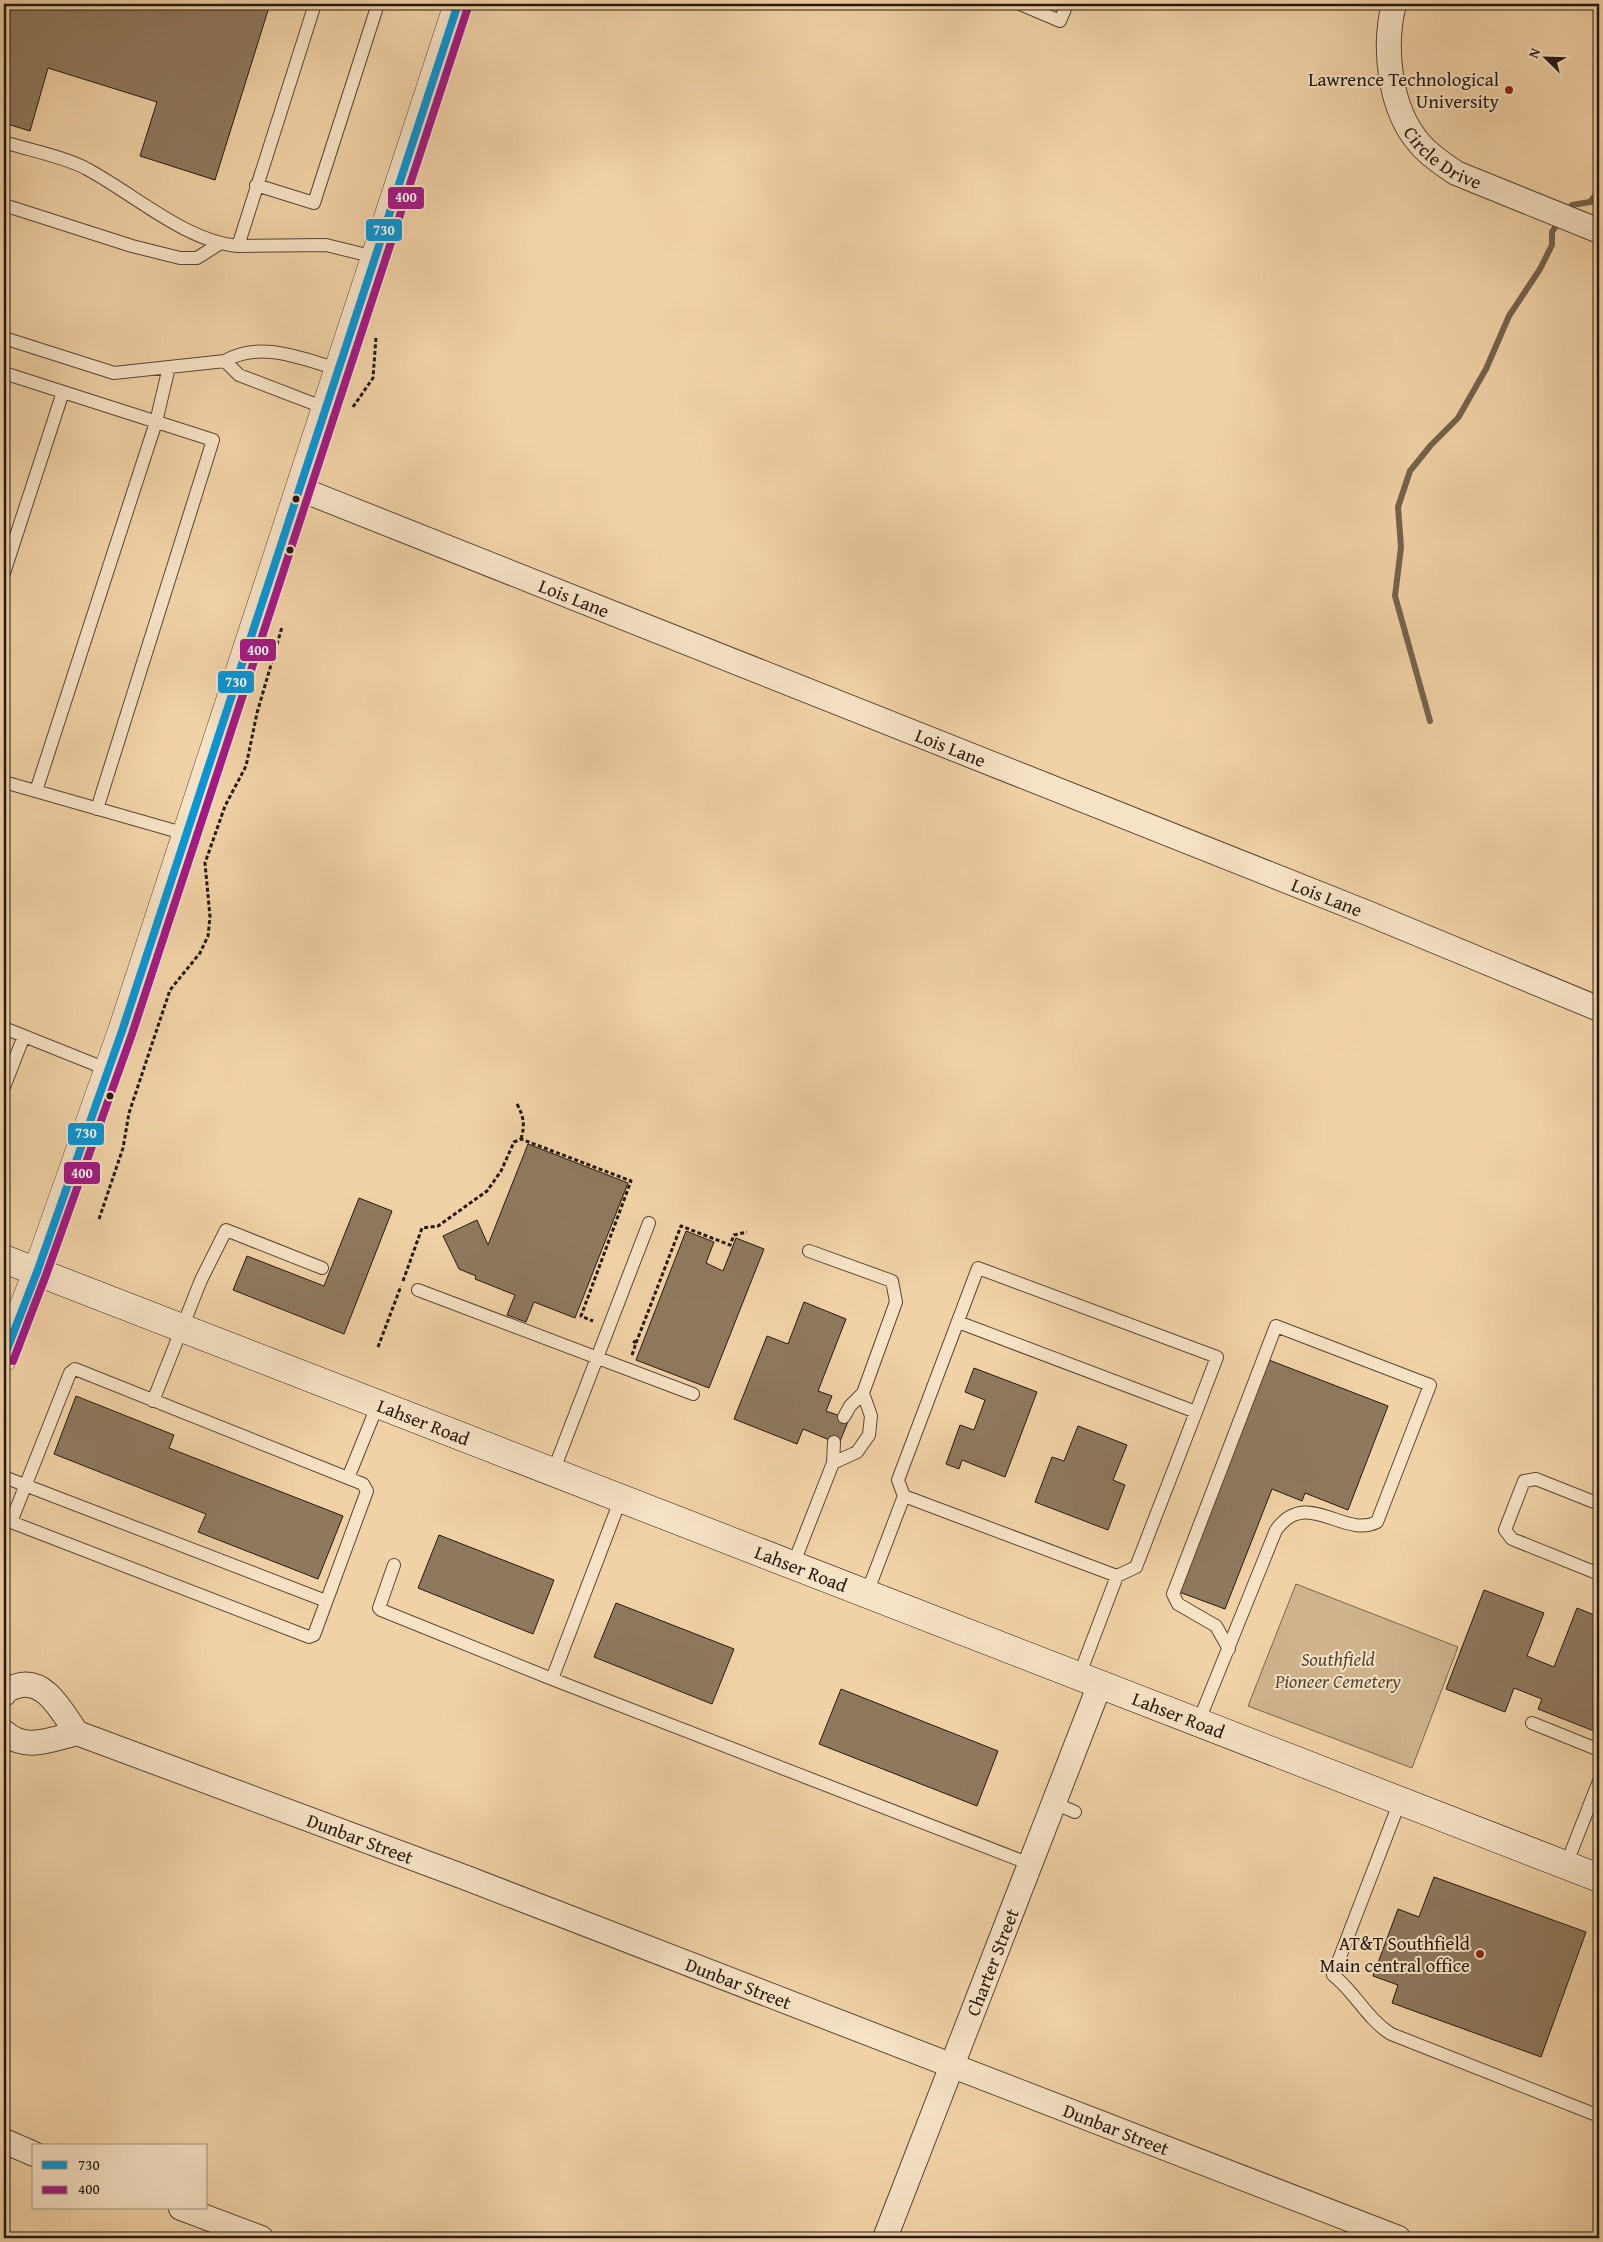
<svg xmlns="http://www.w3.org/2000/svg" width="1603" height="2242" font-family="'Gentium Book Plus',serif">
  <rect width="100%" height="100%" fill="#f1d2a6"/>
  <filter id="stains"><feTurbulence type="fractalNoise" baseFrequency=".004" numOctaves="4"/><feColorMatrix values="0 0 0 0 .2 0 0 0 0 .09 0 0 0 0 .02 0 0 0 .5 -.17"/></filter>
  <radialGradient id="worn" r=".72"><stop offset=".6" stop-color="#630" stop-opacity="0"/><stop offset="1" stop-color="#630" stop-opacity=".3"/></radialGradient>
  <!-- green -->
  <path fill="#ceb38d" stroke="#79664f" d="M1296,1584L1458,1647L1412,1768L1248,1706Z"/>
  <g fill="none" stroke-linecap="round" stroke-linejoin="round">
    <!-- stream -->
    <path stroke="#75624c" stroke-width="6" d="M1565,212L1572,205L1590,202L1599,191
      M1430,721L1395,596L1401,547L1398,507L1410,471L1431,445L1458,418L1486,369L1509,316L1540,269L1552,245V232L1560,220"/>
  </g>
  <!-- building -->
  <path fill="#8f795e" stroke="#241911" d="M4,4H270L215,180L140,156L157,102L48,68L30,131L4,123Z
    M528,1144L628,1183L575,1318L534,1302L526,1322L507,1315L515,1295L475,1279L476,1276L459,1269L443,1236L477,1220L488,1245Z
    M359,1198L392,1211L344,1334L233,1290L247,1256L324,1286Z
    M686,1231L714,1242L706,1263L723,1271L736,1238L764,1249L709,1388L636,1360Z
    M804,1302L846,1319L818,1391L832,1396L826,1411L849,1419L839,1444L803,1429L797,1444L734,1419L767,1336L788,1344Z
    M1269,1360L1388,1406L1348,1510L1305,1493L1302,1501L1272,1489L1225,1609L1179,1592Z
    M974,1368L1037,1392L1005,1477L962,1460L959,1469L946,1464L960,1425L974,1430L985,1400L965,1392Z
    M76,1396L174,1435L169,1448L343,1516L318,1579L198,1532L206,1514L54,1454Z
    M1078,1426L1127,1445L1113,1480L1125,1485L1108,1530L1035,1502L1052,1457L1064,1461Z
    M439,1535L554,1580L533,1634L418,1588Z
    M1484,1590L1544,1613L1527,1656L1554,1667L1577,1608L1599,1617V1733L1538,1709L1542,1699L1514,1688L1505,1712L1446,1689Z
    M616,1603L734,1649L712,1704L594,1657Z
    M841,1689L998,1751L977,1806L819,1744Z
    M1434,1877L1586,1932L1541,2057L1392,2003L1398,1985L1373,1976L1398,1909L1419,1917Z"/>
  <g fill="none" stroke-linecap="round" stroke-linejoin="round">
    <!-- service casing -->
    <g stroke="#574736" stroke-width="14">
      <path id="service" d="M315,4L238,246L326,245L375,257
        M1020,4L1060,21L1067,4
        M4,142C28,150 66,157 87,169C134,194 185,241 238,246
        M256,185L314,203L378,4
        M4,205L132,246L180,258H197L219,244
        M4,338L114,373L225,361C260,340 302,359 338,369
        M225,361L239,375L325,408
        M4,373L213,440L97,809
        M4,573L63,392
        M4,782L186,834
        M36,791L156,422L169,367
        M4,1028L24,1036L4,1087
        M24,1036L109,1070
        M418,1290L693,1394
        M75,1369L363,1484L367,1491L314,1635L309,1637L11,1522L70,1373Z
        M153,1401L201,1280L226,1230L322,1268
        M844,1417L850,1406L863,1393
        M833,1463L834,1442
        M553,1472L649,1223
        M4,1477L326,1601
        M348,1478L378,1404
        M904,1496L1117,1576L1136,1567L1196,1412L958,1322
        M621,1498L552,1679L1030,1864
        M1599,1504L1536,1479L1524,1481L1505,1530L1512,1539L1599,1574
        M394,1565L379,1608L381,1610L552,1679
        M793,1565L833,1463L857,1452L869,1435L871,1416L863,1393L896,1302L892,1281L809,1251
        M867,1593L904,1496L898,1480L978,1268L1217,1357L1196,1412
        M1079,1676L1117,1576
        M1198,1723L1276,1530C1307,1487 1344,1539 1377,1522L1430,1385L1276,1326L1173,1594L1178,1604L1216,1626L1229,1649
        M1532,1723L1599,1750
        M1400,1801L1333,1975C1355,1992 1367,2019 1391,2034L1599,2116
        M1054,1803L1075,1812
        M1566,1865L1599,1781"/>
    </g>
    <!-- minor casing -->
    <g stroke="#574736" stroke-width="26">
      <g id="minor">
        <path id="s1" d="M1394,4C1383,47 1389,109 1420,144C1430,156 1443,164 1456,173L1599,231"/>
        <path id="s2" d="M300,489L1365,912L1599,1009"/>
        <path id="s3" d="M4,1694C7,1689 11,1688 17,1686C46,1677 63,1714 77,1733L464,1877L1398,2238"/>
        <path d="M4,1732C25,1752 52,1739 77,1733"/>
        <path d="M4,2141L34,2154"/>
        <path d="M181,2208L261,2238"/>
        <path id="s4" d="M885,2238L1100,1684"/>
      </g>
    </g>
    <!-- tertiary casing -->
    <g stroke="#574736" stroke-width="29">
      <path id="tertiary" d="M4,1357L37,1272L122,1031L458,4"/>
    </g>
    <!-- secondary casing -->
    <g stroke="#241911" stroke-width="29">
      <g id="secondary">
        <path id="s5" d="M4,1259L1599,1878"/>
      </g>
    </g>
    <!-- path -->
    <path stroke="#241911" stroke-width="3" stroke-dasharray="4 2.5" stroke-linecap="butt" d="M353,407L373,378L376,337
      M517,1104C524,1117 525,1125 521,1139
      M99,1219L123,1148L129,1113L170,990L200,953L208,936L210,917L205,863L225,806L246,766L257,713L282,627
      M403,1281L422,1228L438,1226L487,1191L501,1171L514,1142L521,1139L631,1181L581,1316L593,1321
      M636,1343L681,1226L730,1245L734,1235L747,1232
      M378,1347L401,1286
      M632,1355L636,1343L633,1341"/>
    <!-- service -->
    <use href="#service" stroke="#f6e2c5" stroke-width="12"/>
    <!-- minor -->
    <use href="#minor" stroke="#f6e2c5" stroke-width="24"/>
    <!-- tertiary -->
    <use href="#tertiary" stroke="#f6e2c5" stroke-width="28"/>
    <!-- secondary -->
    <use href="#secondary" stroke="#f6e2c5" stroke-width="28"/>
    <!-- bus-1 casing -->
    <g stroke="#f6e2c5" stroke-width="11">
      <path id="bus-1" d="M4,1357L37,1272L122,1031L458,4"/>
    </g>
    <!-- bus-2 casing -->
    <g stroke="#f6e2c5" stroke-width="11">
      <path id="bus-2" d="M13,1361L46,1275L132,1034L468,7"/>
    </g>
    <!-- bus-1 -->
    <use href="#bus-1" stroke="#0696d7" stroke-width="8"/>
    <!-- bus-2 -->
    <use href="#bus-2" stroke="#a31984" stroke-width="8"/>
  </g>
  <!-- markers -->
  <g fill="#8f2418" stroke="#f6e2c5" stroke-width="2">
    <circle cx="1509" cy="90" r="5"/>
    <circle cx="1480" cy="1954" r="5"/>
  </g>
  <g fill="#241911" stroke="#f6e2c5" stroke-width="2">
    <circle cx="296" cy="499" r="4.5"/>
    <circle cx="290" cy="550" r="4.5"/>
    <circle cx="110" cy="1096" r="4.5"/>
  </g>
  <g text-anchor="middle" stroke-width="4" stroke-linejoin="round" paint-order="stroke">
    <!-- poi labels -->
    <g font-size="19" fill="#241911" stroke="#f6e2c5" text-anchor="end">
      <text x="1499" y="86">Lawrence Technological<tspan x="1499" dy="22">University</tspan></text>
      <text x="1470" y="1950">AT&amp;T Southfield<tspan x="1470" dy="22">Main central office</tspan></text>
    </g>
    <!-- street labels -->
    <g font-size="19" fill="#241911" stroke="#f6e2c5">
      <text dy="7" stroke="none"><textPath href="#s1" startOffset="174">Circle Drive</textPath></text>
      <text dy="7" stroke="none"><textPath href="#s2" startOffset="295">Lois Lane</textPath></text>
      <text dy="7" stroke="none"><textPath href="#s2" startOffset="700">Lois Lane</textPath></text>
      <text dy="7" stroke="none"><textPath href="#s2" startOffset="1105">Lois Lane</textPath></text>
      <text dy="7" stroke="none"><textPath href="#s5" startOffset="450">Lahser Road</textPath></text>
      <text dy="7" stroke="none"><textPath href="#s5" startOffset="855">Lahser Road</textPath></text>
      <text dy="7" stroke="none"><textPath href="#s5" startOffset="1260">Lahser Road</textPath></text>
      <text dy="7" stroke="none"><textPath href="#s3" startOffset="400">Dunbar Street</textPath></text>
      <text dy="7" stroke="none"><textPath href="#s4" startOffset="296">Charter Street</textPath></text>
      <text dy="7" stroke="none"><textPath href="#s3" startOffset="805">Dunbar Street</textPath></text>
      <text dy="7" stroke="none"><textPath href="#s3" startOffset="1210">Dunbar Street</textPath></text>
    </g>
    <!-- park labels -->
    <g font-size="19" font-style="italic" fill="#574736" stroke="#f6e2c5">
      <text x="1338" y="1666">Southfield<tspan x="1338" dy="22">Pioneer Cemetery</tspan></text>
    </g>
  </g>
  <g stroke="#f6e2c5" stroke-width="2">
    <rect x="387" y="186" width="38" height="24" rx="5" fill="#a31984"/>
    <rect x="365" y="218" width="38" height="24" rx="5" fill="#0696d7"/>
    <rect x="239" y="638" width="38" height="24" rx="5" fill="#a31984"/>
    <rect x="217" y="670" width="38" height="24" rx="5" fill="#0696d7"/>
    <rect x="67" y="1122" width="38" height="24" rx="5" fill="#0696d7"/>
    <rect x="63" y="1161" width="38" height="24" rx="5" fill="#a31984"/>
  </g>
  <g font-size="14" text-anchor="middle" font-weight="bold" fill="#fff">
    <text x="406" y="202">400</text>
    <text x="384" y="235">730</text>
    <text x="258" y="655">400</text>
    <text x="236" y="687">730</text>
    <text x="86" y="1138">730</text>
    <text x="82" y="1178">400</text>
  </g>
  <!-- margin -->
  <rect width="1603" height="2242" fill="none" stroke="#f1d2a6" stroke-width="20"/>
  <rect x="5" y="5" width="1593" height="2232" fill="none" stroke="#241911" stroke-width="2.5"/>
  <rect x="10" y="10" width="1583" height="2222" fill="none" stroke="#241911"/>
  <!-- legend -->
  <rect x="32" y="2144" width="175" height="65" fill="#f6e2c5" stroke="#a2927d"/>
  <rect x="42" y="2161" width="25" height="8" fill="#0696d7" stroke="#a2927d"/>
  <text x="78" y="2170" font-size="15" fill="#241911">730</text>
  <rect x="42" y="2186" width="25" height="8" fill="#a31984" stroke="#a2927d"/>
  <text x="78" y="2194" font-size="15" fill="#241911">400</text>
  <!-- north arrow -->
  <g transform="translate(1546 58) rotate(293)" stroke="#f6e2c5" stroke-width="4" paint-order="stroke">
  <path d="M0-4L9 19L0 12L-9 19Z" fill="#241911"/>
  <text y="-8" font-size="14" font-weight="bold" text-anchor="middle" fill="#241911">N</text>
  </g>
  <rect width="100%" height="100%" filter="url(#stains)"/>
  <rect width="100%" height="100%" fill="url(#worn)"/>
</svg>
